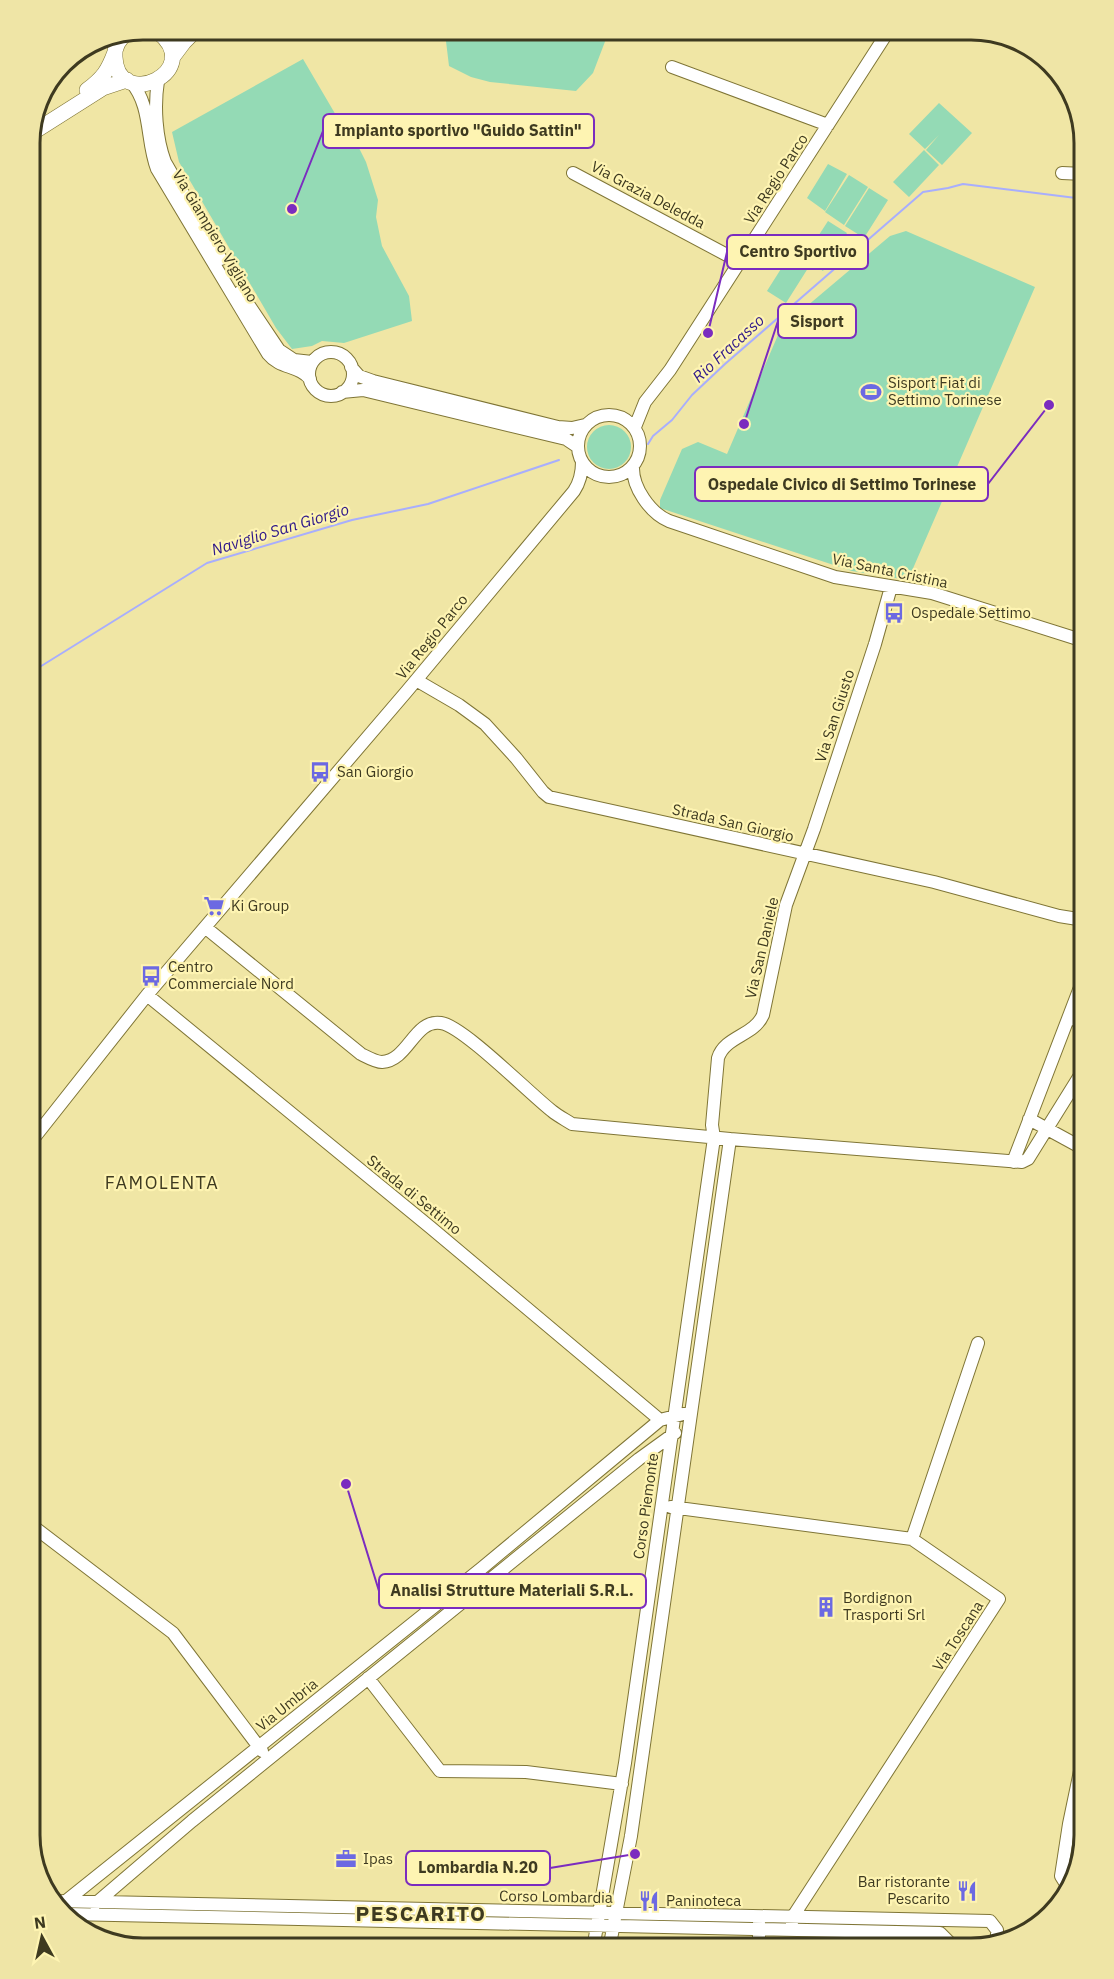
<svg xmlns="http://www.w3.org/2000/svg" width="1114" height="1979" font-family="'IBM Plex Sans',sans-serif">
  <rect width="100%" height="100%" fill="#f0e6a5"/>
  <!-- green -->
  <path fill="#94dab5" d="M446,30H607L606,39L593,73L576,91L490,82L471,77L449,66L445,33Z
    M303,59L347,134L358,146L366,162L378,200L376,217L382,246L409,296L412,321L344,343L322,341L312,346L292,349L276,328L179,162L172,132Z
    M939,103L972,133L942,165L926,150L939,135L925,149L909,134Z
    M924,150L939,165L909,197L893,182Z
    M828,164L847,174L825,211L807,198Z
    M849,175L868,187L844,225L825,212Z
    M869,188L888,200L864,238L845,226Z
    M828,221L847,233L823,271L804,258Z
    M906,231L1035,287L908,580L852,571L660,508V500L682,449L698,442L727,454L781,328L890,236Z
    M791,253L810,265L786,303L767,291Z
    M587 447a22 22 0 1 1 44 0a22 22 0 1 1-44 0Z"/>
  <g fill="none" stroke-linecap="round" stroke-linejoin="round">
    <!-- stream -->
    <path stroke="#a8aefd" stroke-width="2" d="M648,444L653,436L672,420L692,395L725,364L923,192L948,188L963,184L1084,199
      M30,673L207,563L352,520L428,504L559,460"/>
    <!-- minor casing -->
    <g stroke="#7f7536" stroke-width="14">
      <path id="minor" d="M672,67L828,125
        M158,81C154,106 156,138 165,162L221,259
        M131,82C152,106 146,141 157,169L268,354C280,369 299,365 310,379
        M573,173L740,262
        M1062,173L1084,174
        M240,292L279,350L294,360L312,362
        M309 374a22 22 0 1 1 44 0a22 22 0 1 1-44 0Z
        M351,367L359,376L373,381L558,427L572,428L585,425
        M342,392L363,390L566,439L578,447
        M578 446a31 31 0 1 1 62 0a31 31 0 1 1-62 0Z
        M635,427L645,402L670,370L889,30
        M633,466C632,487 650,513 669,521L835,577L932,593L1084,641
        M416,680L459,705L485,724L516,758L543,792L549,797L934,882L1059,916L1084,920
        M206,928L361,1054C367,1057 376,1062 382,1062C409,1060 414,1019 441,1023C463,1026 530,1094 552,1111C558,1116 566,1120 572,1124L730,1139L1022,1162L1028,1159L1084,1069
        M147,995L430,1227L660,1420
        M1069,1016L1084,1025
        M1029,1119L1084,1149
        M30,1143L147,995L407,691L574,491C580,482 582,473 582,462
        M1013,1162L1084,977
        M671,1507L912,1539L999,1599L792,1918V1922
        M30,1524L173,1633L262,1751
        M912,1539L978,1343
        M368,1678L440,1771L526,1772L622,1784
        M1069,1884H1066L1061,1876L1069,1824L1084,1752
        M55,1901L990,1921L997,1930V1939L989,1945
        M66,1901L482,1568L660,1420L691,1412
        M95,1904L192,1821L639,1459L675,1433
        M67,1914L940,1933L951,1944L983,1946
        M593,1949L625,1763L714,1138L712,1125L718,1058C725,1036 754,1036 763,1015L786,905L814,829L875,644L891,587
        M609,1949L631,1836L730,1139
        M759,1949V1923"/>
    </g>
    <!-- major casing -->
    <g stroke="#7f7536" stroke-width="16">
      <path id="major" d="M127,33C119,39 114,47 115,57C117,113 207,71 158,32
        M172,58L184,42L196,30
        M87,90C103,78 108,71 115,52
        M32,133L103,88L127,80"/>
    </g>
    <!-- minor -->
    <use href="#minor" stroke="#fff" stroke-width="12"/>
    <!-- major -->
    <use href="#major" stroke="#fff" stroke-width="15"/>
  </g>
  <!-- icons -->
  <defs>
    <g id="stadium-bare" transform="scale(1.62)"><path d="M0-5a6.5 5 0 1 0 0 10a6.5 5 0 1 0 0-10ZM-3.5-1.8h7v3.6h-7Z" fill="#6c69e2" stroke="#fef4b2" stroke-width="2.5" paint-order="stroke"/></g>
    <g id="bus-bare" transform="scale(1.62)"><path d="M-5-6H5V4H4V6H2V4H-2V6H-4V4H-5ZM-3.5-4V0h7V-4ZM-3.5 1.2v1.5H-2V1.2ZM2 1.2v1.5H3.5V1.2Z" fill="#6c69e2" stroke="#fef4b2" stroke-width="2.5" paint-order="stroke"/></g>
    <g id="supermarket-bare" transform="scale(1.62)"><path d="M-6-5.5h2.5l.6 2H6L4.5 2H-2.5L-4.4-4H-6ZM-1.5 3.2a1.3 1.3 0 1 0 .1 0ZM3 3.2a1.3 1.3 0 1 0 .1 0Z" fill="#6c69e2" stroke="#fef4b2" stroke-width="2.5" paint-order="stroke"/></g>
    <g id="building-bare" transform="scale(1.62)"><path d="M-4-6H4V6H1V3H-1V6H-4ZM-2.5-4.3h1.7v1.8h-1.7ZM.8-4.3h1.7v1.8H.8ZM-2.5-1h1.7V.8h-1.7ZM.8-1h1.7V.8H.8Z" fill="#6c69e2" stroke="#fef4b2" stroke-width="2.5" paint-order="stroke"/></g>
    <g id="office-bare" transform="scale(1.62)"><path d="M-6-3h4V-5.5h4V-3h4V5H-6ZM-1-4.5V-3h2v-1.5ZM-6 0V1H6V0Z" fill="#6c69e2" stroke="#fef4b2" stroke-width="2.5" paint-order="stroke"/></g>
    <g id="restaurant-bare" transform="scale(1.62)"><path d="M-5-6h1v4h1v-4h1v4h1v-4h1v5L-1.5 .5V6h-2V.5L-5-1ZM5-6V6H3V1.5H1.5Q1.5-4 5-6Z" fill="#6c69e2" stroke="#fef4b2" stroke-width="2.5" paint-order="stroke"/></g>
  </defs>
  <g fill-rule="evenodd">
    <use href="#stadium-bare" x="871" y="392"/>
    <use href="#bus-bare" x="894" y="613"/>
    <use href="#bus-bare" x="320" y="772"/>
    <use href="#supermarket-bare" x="214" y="906"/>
    <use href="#bus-bare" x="151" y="976"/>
    <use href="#building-bare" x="826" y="1607"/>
    <use href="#office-bare" x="346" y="1859"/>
    <use href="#restaurant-bare" x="967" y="1891"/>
    <use href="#restaurant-bare" x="649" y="1901"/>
  </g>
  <g text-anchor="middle" stroke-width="4.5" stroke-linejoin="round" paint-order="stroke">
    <!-- street labels -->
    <g font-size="15" fill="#3e3a20" stroke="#fef4b2">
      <text transform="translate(776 179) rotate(-57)" y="5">Via Regio Parco</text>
      <text transform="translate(648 195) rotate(28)" y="5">Via Grazia Deledda</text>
      <text transform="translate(215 236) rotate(59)" y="5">Via Giampiero Vigliano</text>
      <text transform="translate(890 571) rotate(12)" y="5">Via Santa Cristina</text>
      <text transform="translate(432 637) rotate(-51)" y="5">Via Regio Parco</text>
      <text transform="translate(835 716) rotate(-72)" y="5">Via San Giusto</text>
      <text transform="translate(733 823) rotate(13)" y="5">Strada San Giorgio</text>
      <text transform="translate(762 948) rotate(-77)" y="5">Via San Daniele</text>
      <text transform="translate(414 1195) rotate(39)" y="5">Strada di Settimo</text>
      <text transform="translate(646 1506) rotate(-82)" y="5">Corso Piemonte</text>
      <text transform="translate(958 1636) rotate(-57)" y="5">Via Toscana</text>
      <text transform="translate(287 1705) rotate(-39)" y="5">Via Umbria</text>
      <text transform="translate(556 1897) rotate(1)" y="5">Corso Lombardia</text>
    </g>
    <!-- poi labels -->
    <g font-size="15" fill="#3e3a20" stroke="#fef4b2" text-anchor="start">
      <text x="888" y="388">Sisport Fiat di<tspan x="888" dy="17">Settimo Torinese</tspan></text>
      <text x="911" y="618">Ospedale Settimo</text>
      <text x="337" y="777">San Giorgio</text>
      <text x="231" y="911">Ki Group</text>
      <text x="168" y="972">Centro<tspan x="168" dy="17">Commerciale Nord</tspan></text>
      <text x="843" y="1603">Bordignon<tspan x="843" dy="17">Trasporti Srl</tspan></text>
      <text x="363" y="1864">Ipas</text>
      <text x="950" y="1887" text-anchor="end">Bar ristorante<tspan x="950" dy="17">Pescarito</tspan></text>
      <text x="666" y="1906">Paninoteca</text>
    </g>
    <!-- water labels -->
    <g font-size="16" font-style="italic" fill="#2f198a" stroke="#fef4b2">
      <text transform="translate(728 348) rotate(-43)" y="6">Rio Fracasso</text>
      <text transform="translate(280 529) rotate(-17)" y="6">Naviglio San Giorgio</text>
    </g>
    <!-- quarter labels -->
    <g font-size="18" letter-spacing="1.5" fill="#3e3a20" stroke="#fef4b2">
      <text x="162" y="1189">FAMOLENTA</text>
    </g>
    <!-- district labels -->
    <g font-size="21" font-weight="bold" letter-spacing="1.5" fill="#3e3a20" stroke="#fef4b2">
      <text x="421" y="1921">PESCARITO</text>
    </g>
  </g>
  <!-- crop -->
  <path d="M0 0H1114V1979H0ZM143 40H971A103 103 0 0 1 1074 143V1835A103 103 0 0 1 971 1938H143A103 103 0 0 1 40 1835V143A103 103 0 0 1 143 40Z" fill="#efe5a6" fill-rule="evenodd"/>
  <path fill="none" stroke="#3e3a20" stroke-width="3" d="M143 40H971A103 103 0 0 1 1074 143V1835A103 103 0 0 1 971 1938H143A103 103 0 0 1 40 1835V143A103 103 0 0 1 143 40Z"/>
  <!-- callouts -->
  <path fill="none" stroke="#7b2cbf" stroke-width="2" d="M292 209L323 131M708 333L727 252M744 424L778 321M1049 405L988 484M346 1484L379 1591M635 1854L550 1868"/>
  <g fill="#7b2cbf" stroke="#fef4b2" stroke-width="2">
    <circle cx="292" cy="209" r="6"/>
    <circle cx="708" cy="333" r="6"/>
    <circle cx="744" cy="424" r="6"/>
    <circle cx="1049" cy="405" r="6"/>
    <circle cx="346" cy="1484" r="6"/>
    <circle cx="635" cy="1854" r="6"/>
  </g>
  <g fill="#fef4b2" stroke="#7b2cbf" stroke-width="2">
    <rect x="323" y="114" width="271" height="34" rx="6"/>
    <rect x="727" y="235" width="141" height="34" rx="6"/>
    <rect x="778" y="304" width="78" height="34" rx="6"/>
    <rect x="695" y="467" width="293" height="34" rx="6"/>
    <rect x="379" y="1574" width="267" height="34" rx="6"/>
    <rect x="406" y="1851" width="144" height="34" rx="6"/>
  </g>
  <g font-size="16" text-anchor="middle" font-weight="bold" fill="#3e3a20">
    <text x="458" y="136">Impianto sportivo "Guido Sattin"</text>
    <text x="798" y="257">Centro Sportivo</text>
    <text x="817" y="327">Sisport</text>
    <text x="842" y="490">Ospedale Civico di Settimo Torinese</text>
    <text x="512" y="1596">Analisi Strutture Materiali S.R.L.</text>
    <text x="478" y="1873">Lombardia N.20</text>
  </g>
  <!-- north arrow -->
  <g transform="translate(42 1937) rotate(352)" stroke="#fef4b2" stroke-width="4.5" paint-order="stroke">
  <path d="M0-4.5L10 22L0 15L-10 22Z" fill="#3e3a20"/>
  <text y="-9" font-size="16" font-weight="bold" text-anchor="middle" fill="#3e3a20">N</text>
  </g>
</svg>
